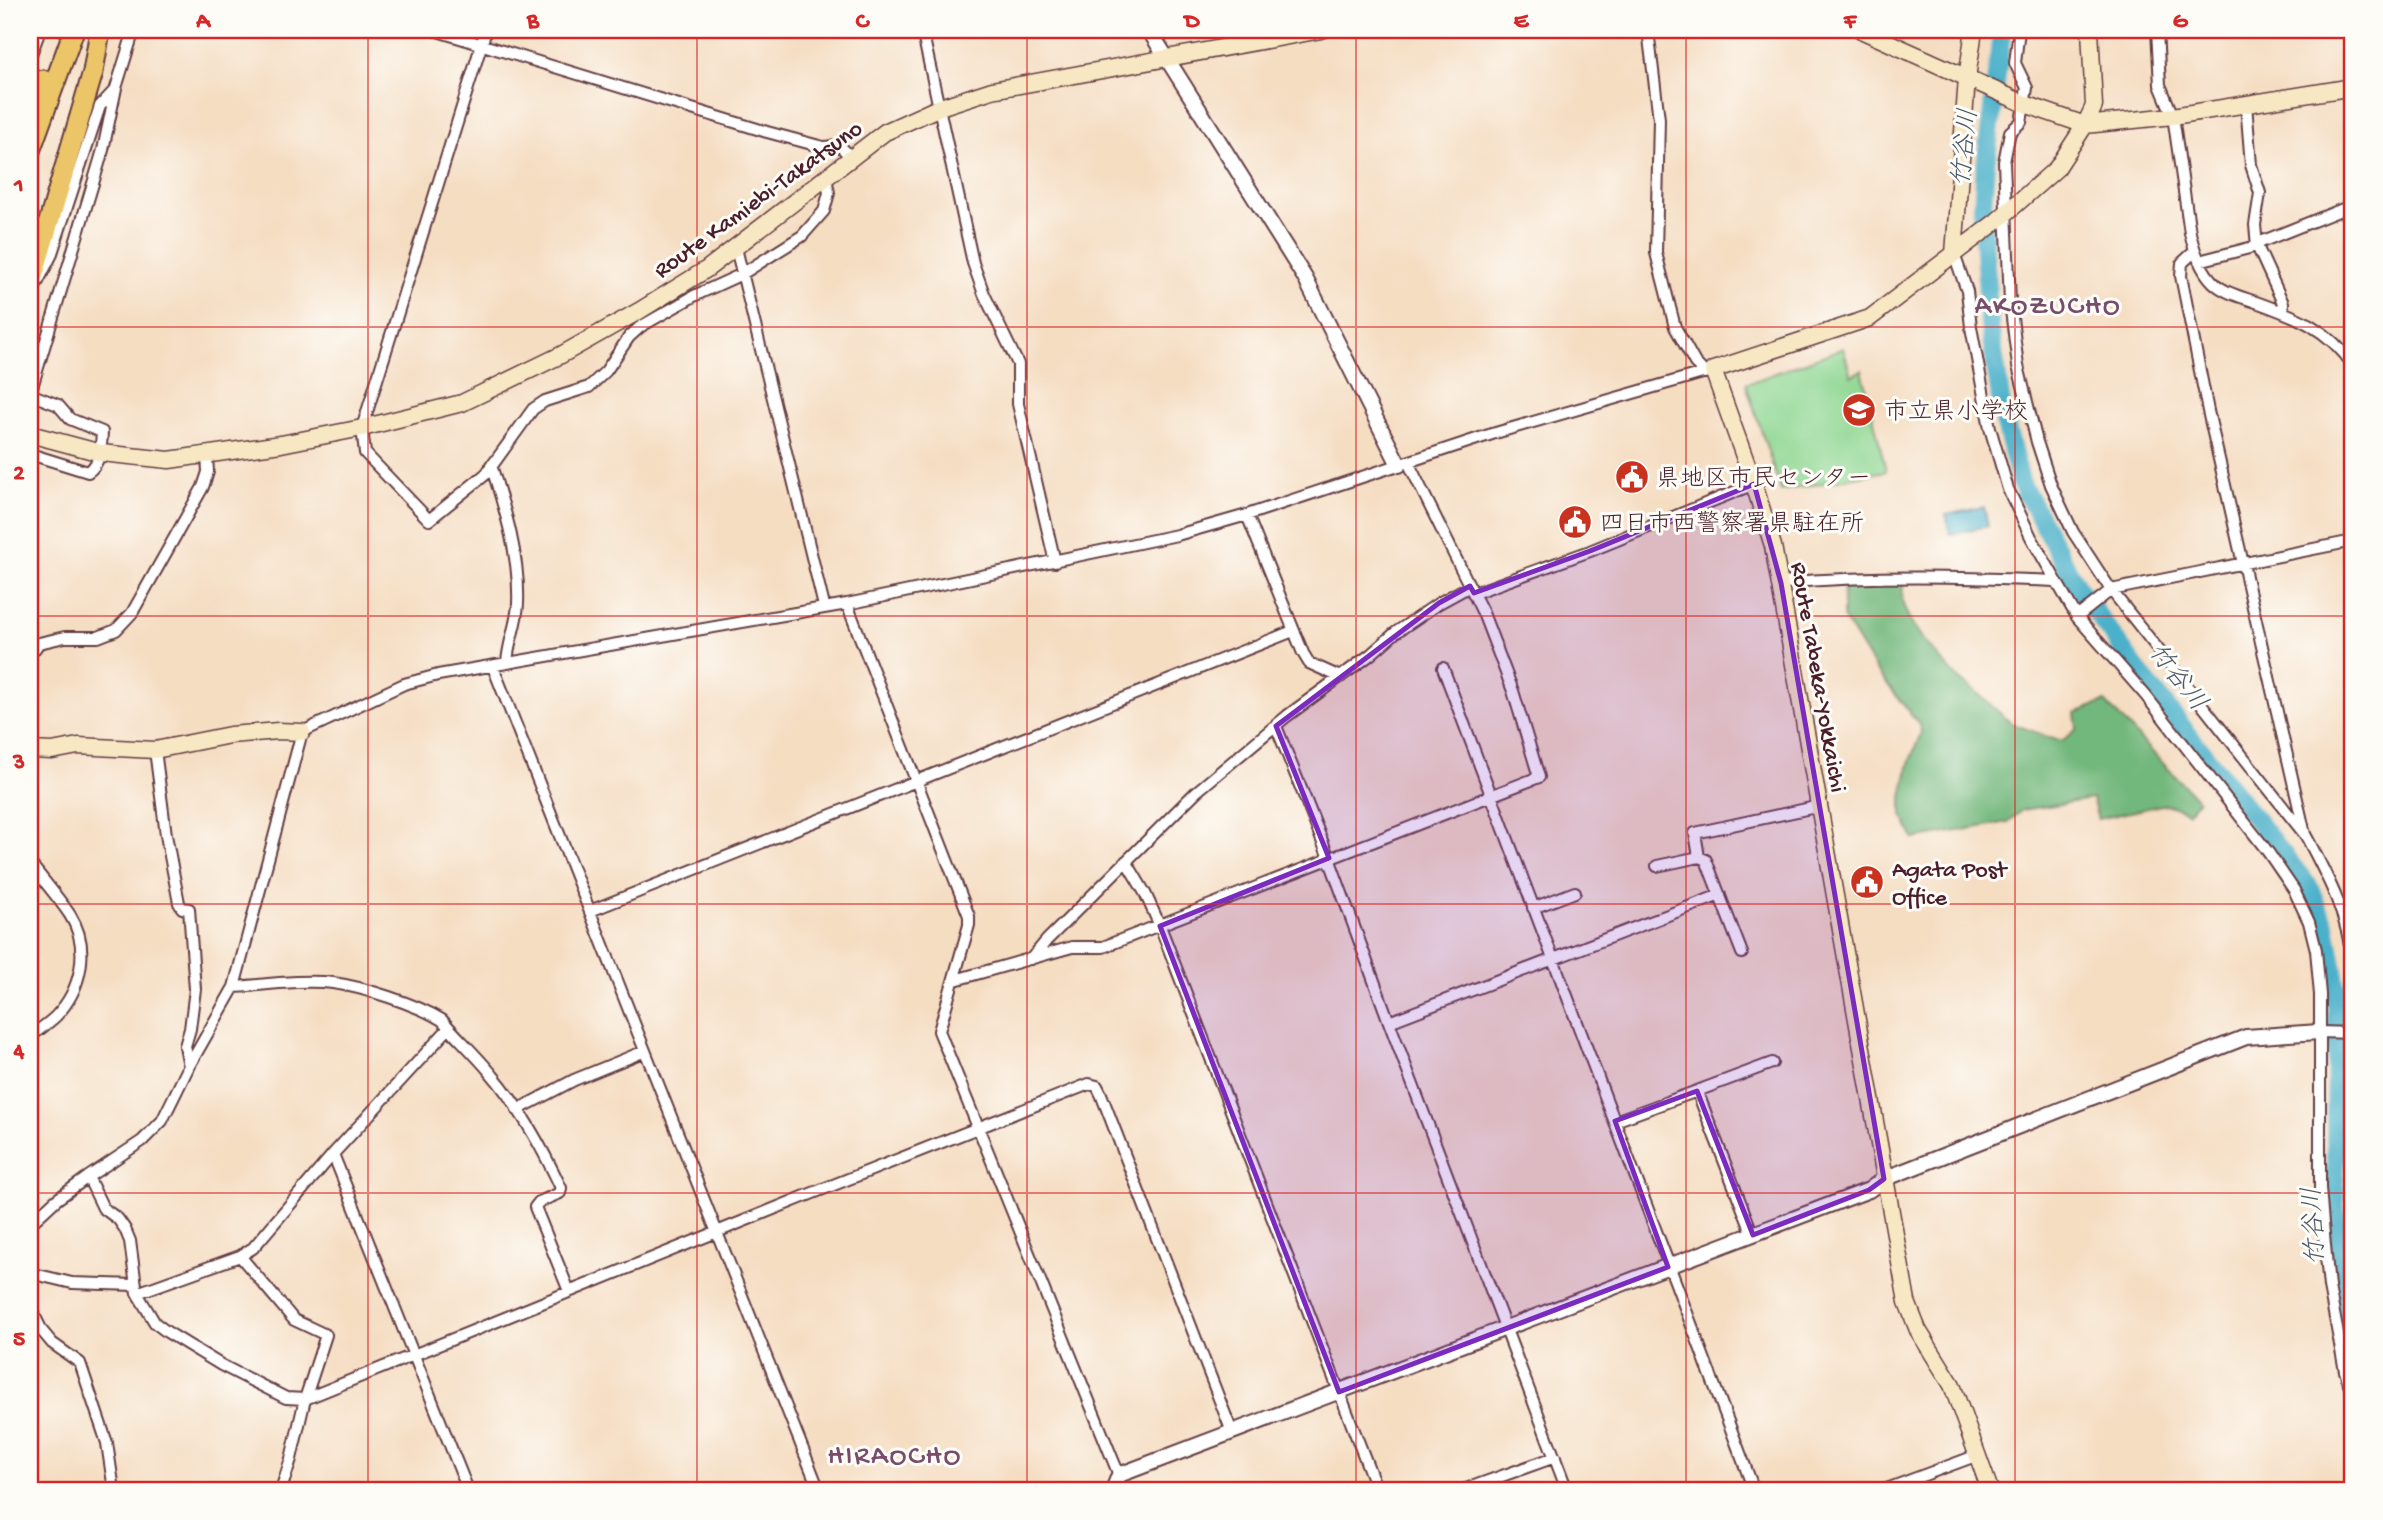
<svg xmlns="http://www.w3.org/2000/svg" width="2383" height="1520" font-family="'Gochi Hand','Klee One',sans-serif">
  <rect width="100%" height="100%" fill="#fdfcf7"/>
  <filter id="ink" filterUnits="userSpaceOnUse"><feTurbulence type="fractalNoise" baseFrequency=".0143" numOctaves="2"/><feDisplacementMap in="SourceGraphic" scale="14" xChannelSelector="R" yChannelSelector="G"/><feConvolveMatrix kernelMatrix="1 2 1 2 8 2 1 2 1" color-interpolation-filters="sRGB"/></filter>
  <filter id="wash" filterUnits="userSpaceOnUse"><feTurbulence type="fractalNoise" baseFrequency=".00686" numOctaves="4" result="noise"/><feDisplacementMap in="SourceGraphic" scale="28" xChannelSelector="R" yChannelSelector="G"/><feGaussianBlur stdDeviation="1.57" result="paint"/><feColorMatrix in="noise" values="0 0 0 0 0 0 0 0 0 0 0 0 0 0 0 0 0 1.4 0 .05"/><feComposite in="paint" operator="in"/></filter>
  <g filter="url(#wash)">
    <rect width="100%" height="100%" fill="#f5ddc2"/>
    <!-- green -->
    <path fill="#8dd691" stroke="#6c7a5e" stroke-width="2" d="M1843,348L1851,376L1862,370L1886,471L1781,491L1746,384Z"/>
    <!-- forest -->
    <path fill="#72b77b" stroke="#5e6b53" stroke-width="2" d="M1844,580L1903,583C1903,588 1902,595 1902,600C1907,627 1942,660 1960,681L1968,685L2011,723L2056,740H2063L2077,729L2075,713L2105,702L2198,800L2188,812L2166,804L2098,819L2092,799L2022,810L2008,822L1914,839L1902,815V797L1909,763L1921,733L1919,724L1877,672L1843,617Z"/>
    <!-- water -->
    <path fill="#4bb1ca" stroke="#4a687a" stroke-width="2" d="M1984,507L1988,526L1950,534L1946,515Z"/>
    <g fill="none" stroke-linecap="round" stroke-linejoin="round">
      <!-- river -->
      <path stroke="#4bb1ca" stroke-width="19" d="M2002,30L1985,170L1982,215L1990,329L2003,415L2021,483L2076,585L2138,671L2309,887L2326,928L2337,990L2335,1201L2339,1270L2353,1344"/>
    </g>
  </g>
  <g filter="url(#ink)">
    <g fill="none" stroke-linecap="round" stroke-linejoin="round">
      <!-- minor casing -->
      <g stroke="#643c42" stroke-width="14">
        <path id="minor" d="M434,30L767,132L823,147L840,146L851,157
          M486,30L362,428L365,453L429,520L486,474L533,409L545,401L589,387L606,371L629,337L640,327L694,296L742,274L802,236L824,211L829,193L826,178
          M922,30L973,263L984,294L1018,364V404L1055,562
          M1648,30L1659,119L1656,253L1675,327L1695,363L1705,373
          M2019,30L2015,63L2027,88L2021,122L2010,132L2004,162L2010,302L2018,366L2037,442L2051,485L2073,532L2111,590L2306,836C2330,881 2349,917 2353,968
          M2157,30L2160,85L2173,116L2190,233C2194,250 2200,269 2213,282C2224,293 2242,297 2256,302C2298,317 2327,328 2353,365
          M30,57L40,30
          M2246,104L2251,165L2260,193L2255,225L2257,246L2283,303V311
          M2256,244L2353,205
          M736,248L824,606
          M2195,251L2182,263L2181,276L2208,411L2305,834
          M1954,254L1967,291L1971,327L1990,428L2008,489L2031,537L2077,617L2146,696L2268,852L2294,890L2309,922L2316,950L2320,995V1188L2323,1224L2329,1287L2345,1371L2353,1396
          M2199,261L2257,246
          M30,297L51,256L100,106L115,90
          M30,454L88,472C101,463 101,447 102,432L70,419L58,405L30,394L103,150L116,88L134,30
          M491,465C505,509 520,557 518,604C517,624 508,643 507,663
          M1247,515L1303,653L1309,663L1340,677
          M1781,583C1872,575 1963,577 2055,581
          M1474,593L1590,551L1754,484
          M847,604L969,916V925L939,1031L1119,1475
          M2077,617L2111,590L2353,541
          M30,655L39,643L65,637H98L116,630L132,613L203,487L208,472L207,455
          M493,667L819,1490
          M1443,668L1754,1490
          M1276,726L1329,858L1389,1022L1567,1490
          M155,750L166,835L179,903L182,908L189,909L195,989L190,1029L185,1046L189,1066
          M1699,857L1706,860L1742,953
          M1126,861L1145,893L1160,926L1377,1490
          M30,863C43,880 58,897 70,915C91,948 81,990 56,1016C48,1024 38,1030 30,1037
          M1657,866L1699,857L1695,833L1820,806
          M1533,908L1575,892
          M590,911L1293,631
          M1031,959L1047,940L1196,792L1287,716L1370,655L1395,633L1439,603L1470,586
          M955,980L1072,947H1103L1539,777L1513,691L1483,613L1408,462
          M234,987C262,985 307,979 333,983C363,987 416,1004 442,1020C458,1038 475,1054 490,1072C520,1107 542,1147 561,1188L560,1193L539,1202L535,1207L569,1291
          M1389,1022L1720,895
          M2319,1032L2353,1033
          M1697,1091L1772,1063
          M517,1110L574,1080L645,1051
          M1615,1121L1697,1091L1753,1235
          M333,1154L468,1490
          M88,1177L103,1208L118,1219L125,1229L130,1241L137,1293L155,1323L167,1332L221,1365L286,1398L305,1399L808,1195L1089,1084L1097,1086L1101,1094L1232,1432
          M30,1224L56,1200L88,1177L142,1141L162,1121L189,1066L234,987L302,732L404,684L438,675L847,604L1177,535L1247,515L1492,434L1713,370
          M240,1256L294,1320L326,1335L305,1399L291,1459L281,1490
          M30,1273L72,1283L136,1285
          M30,1291L34,1315L42,1331L52,1343L80,1363L107,1443L114,1490
          M137,1293L240,1256L253,1248L333,1154L449,1028
          M1463,1490L1555,1457
          M1884,1490L1978,1455"/>
      </g>
      <!-- tertiary casing -->
      <g stroke="#643c42" stroke-width="18">
        <path id="tertiary" d="M1149,30L1305,278L1399,465
          M1113,1490L1119,1475L1869,1190L1884,1179L2246,1037L2319,1032"/>
      </g>
      <!-- secondary casing -->
      <g stroke="#643c42" stroke-width="19">
        <path id="secondary" d="M1861,30L2025,104L2085,125L2173,116L2353,87
          M1954,254L1967,78L1974,30
          M30,434L101,453L169,460L281,444L362,428L462,403L561,355L639,311L707,269L885,132L940,107L992,90L1321,30
          M30,750L52,751L78,746L155,750L230,735L278,731L302,732
          M1990,1490L1952,1385L1918,1330L1907,1302L1773,546L1754,484L1713,370L1870,318L1997,221L2057,168L2085,125L2094,106L2090,30"/>
      </g>
      <!-- trunk casing -->
      <g stroke="#643c42" stroke-width="23">
        <path id="trunk" d="M30,112L43,80
          M30,151L74,30
          M30,286L93,72L100,30"/>
      </g>
      <!-- minor -->
      <use href="#minor" stroke="#fff" stroke-width="10"/>
      <!-- tertiary -->
      <use href="#tertiary" stroke="#fff" stroke-width="14"/>
      <!-- secondary -->
      <use href="#secondary" stroke="#f7e8c3" stroke-width="16"/>
      <!-- trunk -->
      <use href="#trunk" stroke="#ecc569" stroke-width="19"/>
    </g>
  </g>
  <!-- marked area -->
  <path fill="#7b2cbf" fill-opacity="0.2" stroke="#7b2cbf" stroke-width="5" stroke-linejoin="round" d="M1754,484L1781,583L1884,1179L1869,1190L1753,1235L1697,1091L1615,1121L1668,1267L1339,1392L1160,926L1329,858L1276,726L1439,603L1470,586L1474,593L1590,551Z"/>
  <!-- grid -->
  <path fill="none" stroke="#d62828" stroke-width="2" stroke-opacity="0.55" d="M368,30V1490M697,30V1490M1027,30V1490M1356,30V1490M1686,30V1490M2015,30V1490M30,327H2353M30,616H2353M30,904H2353M30,1193H2353"/>
  <!-- icons -->
  <defs>
    <g id="school-disc" transform="scale(1.75)"><circle r="9.5" fill="#c8321e" stroke="#fdfcf7"/><path d="M0-5L7-2L0 1L-7-2ZM-4 1L0 2.5L4 1V4Q0 6-4 4Z" fill="#fff"/></g>
    <g id="civic-disc" transform="scale(1.75)"><circle r="9.5" fill="#c8321e" stroke="#fdfcf7"/><path d="M-.6-6.5H3V-4.5H.6V-3L4-1V1h2V6H-6V1h2V-1L-.6-3ZM-1.2 2.5V6h2.4V2.5Z" fill="#fff"/></g>
  </defs>
  <g fill-rule="evenodd">
    <use href="#school-disc" x="1859" y="410"/>
    <use href="#civic-disc" x="1632" y="477"/>
    <use href="#civic-disc" x="1575" y="522"/>
    <use href="#civic-disc" x="1867" y="882"/>
  </g>
  <g text-anchor="middle" stroke-width="6" stroke-linejoin="round" paint-order="stroke">
    <!-- street labels -->
    <g font-size="24" fill="#4a1f2b" stroke="#fdfcf7">
      <text transform="translate(757 198) rotate(-36)" y="8">Route Kamiebi-Takatsuno</text>
      <text transform="translate(1820 677) rotate(80)" y="8">Route Tabeka-Yokkaichi</text>
    </g>
    <!-- poi labels -->
    <g font-size="24" fill="#4a1f2b" stroke="#fdfcf7" text-anchor="start">
      <text x="1884" y="418">市立県小学校</text>
      <text x="1656" y="485">県地区市民センター</text>
      <text x="1600" y="530">四日市西警察署県駐在所</text>
      <text x="1892" y="876">Agata Post<tspan x="1892" dy="28">Office</tspan></text>
    </g>
    <!-- water labels -->
    <g font-size="26" font-style="italic" fill="#4a596b" stroke="#fdfcf7">
      <text transform="translate(1963 147) rotate(-84)" y="9">竹谷川</text>
      <text transform="translate(2179 676) rotate(52)" y="9">竹谷川</text>
      <text transform="translate(2312 1226) rotate(-93)" y="9">竹谷川</text>
    </g>
    <!-- quarter labels -->
    <g font-size="28" letter-spacing="2" fill="#784c6b" stroke="#fdfcf7">
      <text x="2048" y="313">AKOZUCHO</text>
      <text x="895" y="1463">HIRAOCHO</text>
    </g>
  </g>
  <!-- margin -->
  <rect width="2383" height="1520" fill="none" stroke="#fdfcf7" stroke-width="77"/>
  <rect x="38" y="38" width="2306" height="1444" fill="none" stroke="#d62828" stroke-width="2.5"/>
  <g font-size="23" text-anchor="middle" font-weight="bold" fill="#d62828">
    <text x="203" y="27">A</text>
    <text x="533" y="27">B</text>
    <text x="862" y="27">C</text>
    <text x="1192" y="27">D</text>
    <text x="1521" y="27">E</text>
    <text x="1850" y="27">F</text>
    <text x="2180" y="27">G</text>
    <text x="19" y="191">1</text>
    <text x="19" y="479">2</text>
    <text x="19" y="768">3</text>
    <text x="19" y="1057">4</text>
    <text x="19" y="1345">5</text>
  </g>
</svg>
